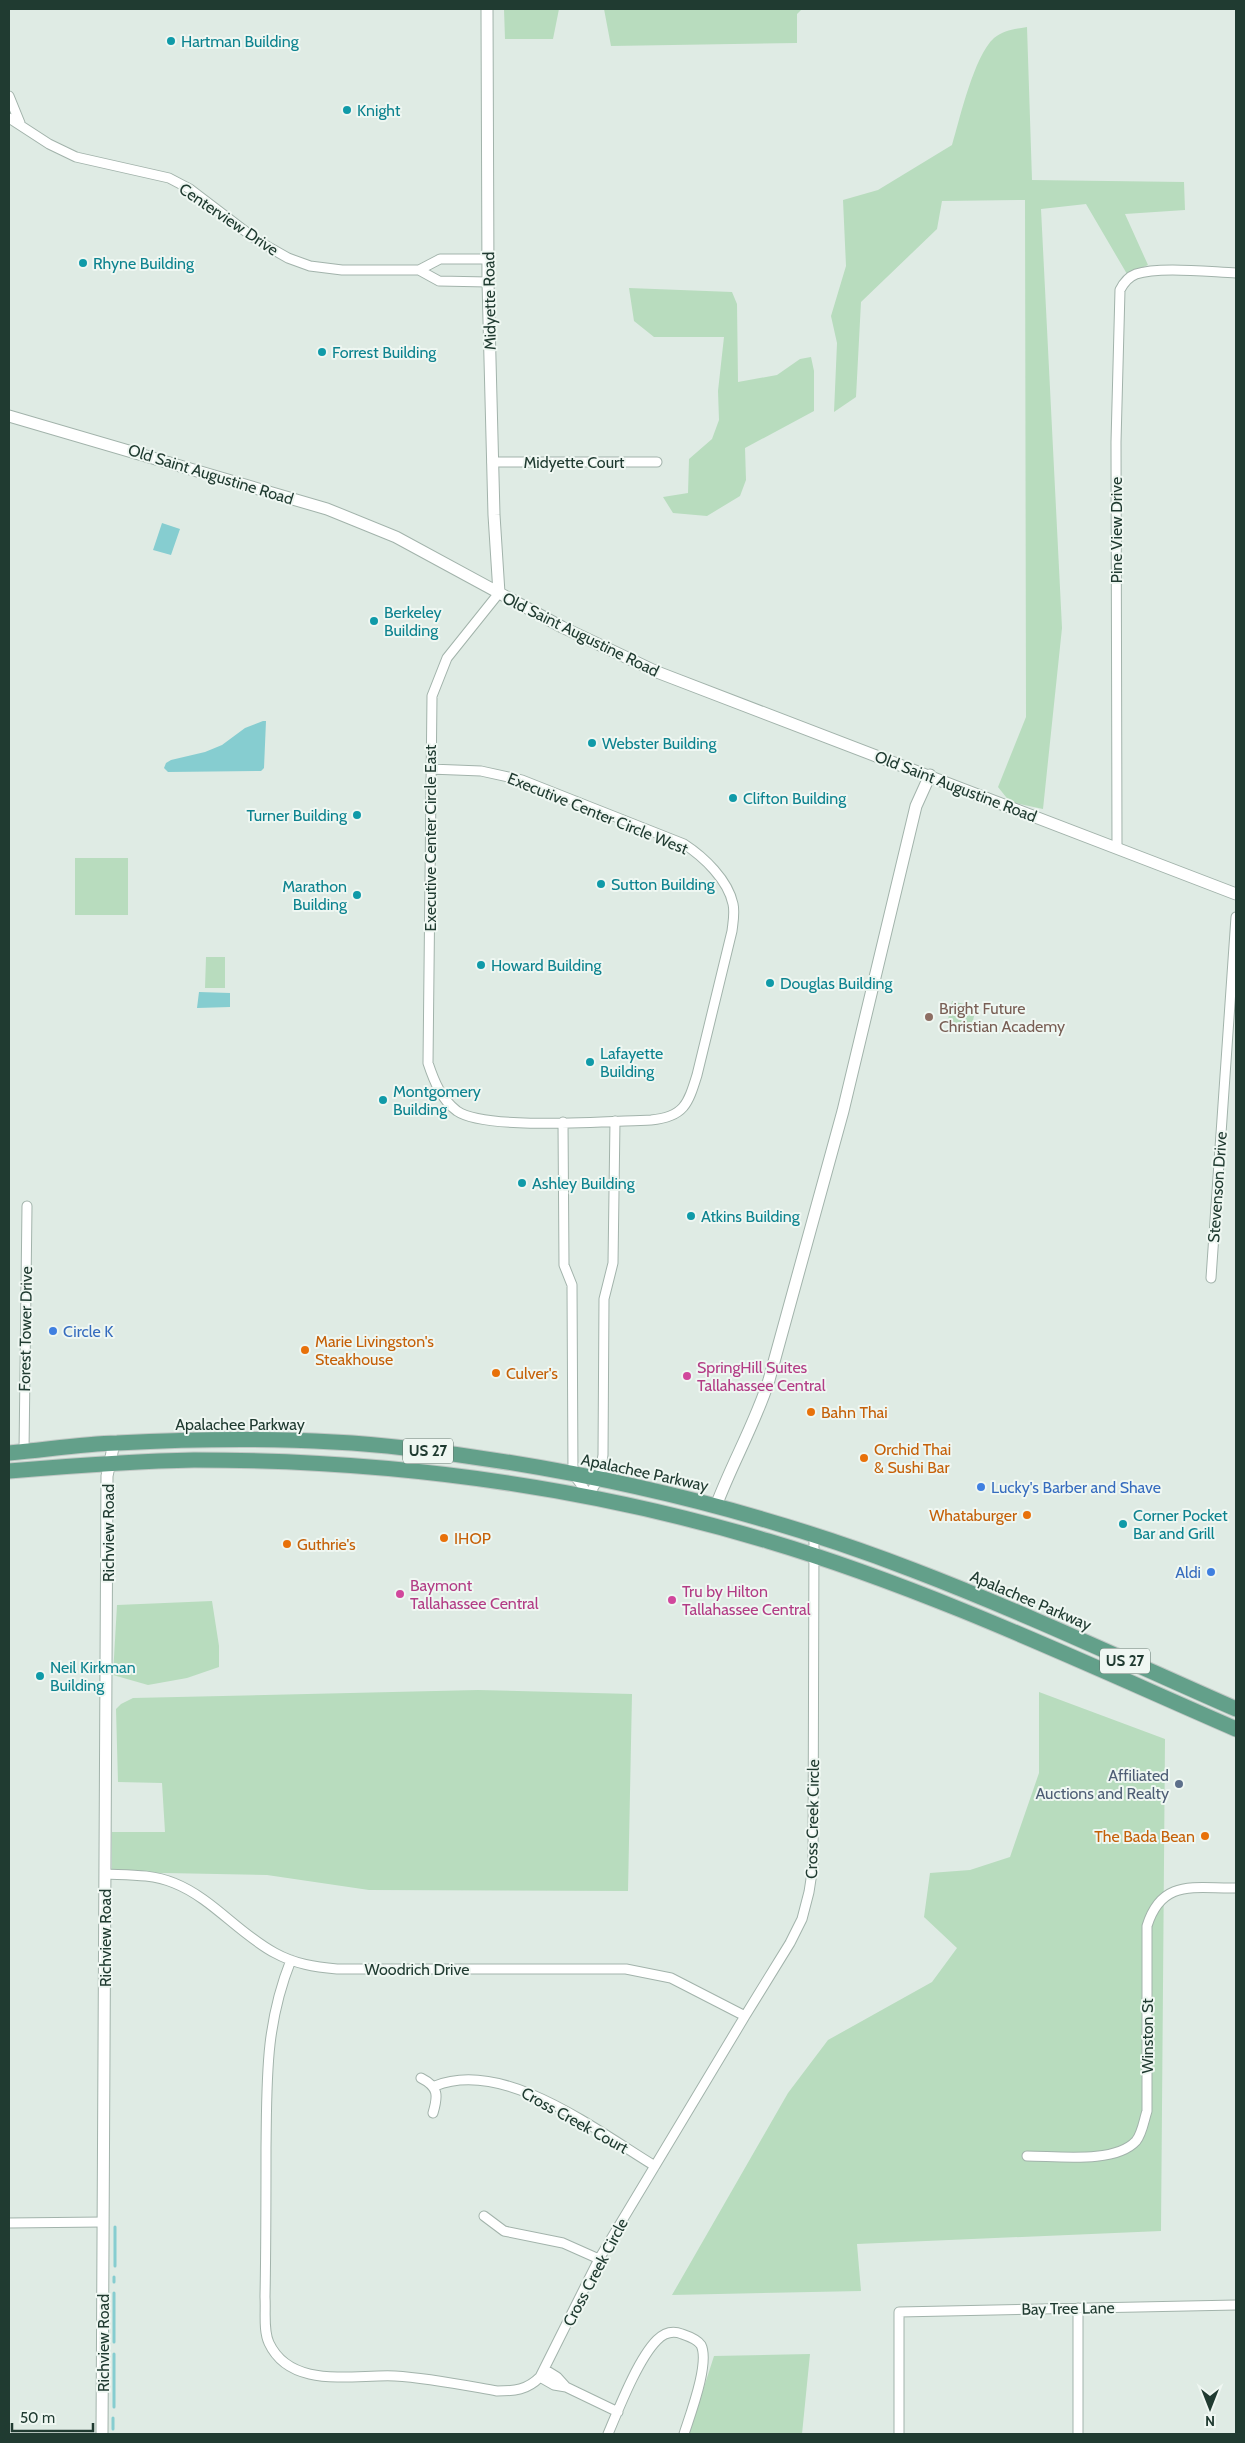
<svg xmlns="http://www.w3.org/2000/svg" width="1245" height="2443" font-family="Cabin,sans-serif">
  <rect width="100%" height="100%" fill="#dfebe4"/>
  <!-- green -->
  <path fill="#b8dcbe" d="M504,9H559L553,39H505Z
    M604,9H802L797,14V43L611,46Z
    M1027,27L1032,180L1184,182L1185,210L1125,214L1148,265L1127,274L1086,204L1041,209L1062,628L1043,809L1010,802L998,787L1026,717L1025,200L942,201L937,229L861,302L856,397L834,412L837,343L831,316L846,266L843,200L878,190L952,145C960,118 974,56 994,38C1004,30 1015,29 1027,27Z
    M629,288L732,292L737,304L738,382L777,375L800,359L811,357L814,371V411L745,448L746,480L740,496L707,516L673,513L663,497L688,493L689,459L712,439L719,420L718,391L724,337H654L634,321Z
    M75,858H128V915H75Z
    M206,957H225V988H205Z
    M952,1001L976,1007L971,1030L947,1024Z
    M212,1601L219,1646V1667L187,1678L148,1685L113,1675L117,1605Z
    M478,1690L632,1694L628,1891L369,1890L267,1875L112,1872V1832H165L162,1783L118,1782L116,1709L121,1704L133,1698Z
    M1039,1692L1165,1739L1161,2231L857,2244L861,2291L672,2295L788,2093L828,2040L932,1982L957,1948L924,1917L930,1873L970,1870L1010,1857L1039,1773Z
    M810,2354L802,2434H689L714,2356Z"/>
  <!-- water -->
  <path fill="#86cdd0" d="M162,523L180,529L171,555L153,550Z
    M263,721H266L264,768L261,771L168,772L164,768L166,763L171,760L205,752L222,745L245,728Z
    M199,992L230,993V1007L197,1008Z"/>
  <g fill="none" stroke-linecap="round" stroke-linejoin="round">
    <!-- stream -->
    <path stroke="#86cdd0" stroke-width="3" d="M115,2266V2227
      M114,2277V2282
      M114,2342V2293
      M114,2407V2354
      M113,2418V2429"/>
    <!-- minor casing -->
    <g stroke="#a2b3ab" stroke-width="11">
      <path id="minor" d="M9,96L20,123
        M9,118L49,144L76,157L169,178L190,189L258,241L288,258L310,266L342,270H419L440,259H488
        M419,270L439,281L488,282
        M492,462H657
        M430,769L481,771L522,780L684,844C704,857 728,880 733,904C735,913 733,922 732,931L697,1075C688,1104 684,1117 651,1120C611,1121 486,1131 457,1111C441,1099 434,1081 428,1063L432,696L447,658L499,593
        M1117,848L1116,442L1120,290C1124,282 1128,277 1136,274C1159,266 1210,272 1236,273
        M563,1122L564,1265L572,1285L573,1474L589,1495L599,1478L603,1455L604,1299L613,1263L615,1121
        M1211,1278L1236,917
        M24,1452L27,1206
        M106,1874C129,1875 152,1874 174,1883C212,1898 239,1934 275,1953C295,1964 315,1967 337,1969H626L671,1978L745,2016
        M291,1960C265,2025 267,2079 266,2148C266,2198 266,2248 265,2297C266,2312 263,2330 269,2343C291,2390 354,2374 395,2376C429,2378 463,2385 497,2391C515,2391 527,2390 540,2377L599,2259L745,2016L790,1943L802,1919L809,1892L813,1866L814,1535
        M421,2078C439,2087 438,2096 433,2113
        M435,2086C504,2058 597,2131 655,2166
        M1027,2156C1057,2156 1115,2164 1136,2141C1142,2134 1144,2120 1147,2111V1926C1162,1878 1195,1889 1236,1888
        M484,2216L504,2231L563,2243L599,2259
        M9,2223L103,2222
        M1078,2308V2434
        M544,2369L557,2377L566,2387
        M540,2377L554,2385L566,2387L618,2412
        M608,2434C619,2408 638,2359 657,2340C664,2333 672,2330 682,2334C688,2336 697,2339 701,2345C710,2363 690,2415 684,2434
        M899,2434V2312L1236,2305"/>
    </g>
    <!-- tertiary casing -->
    <g stroke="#a2b3ab" stroke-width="13">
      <path id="tertiary" d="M487,9L488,282L494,515L499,593
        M9,416L327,509L396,537L562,627L657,672L1236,894
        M716,1506C732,1463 755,1424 769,1380L843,1111L916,806L930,775
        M102,2434L107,1476L114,1443"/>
    </g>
    <!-- primary casing -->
    <g stroke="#c1c8c5" stroke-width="17">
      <path id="primary" d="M9,1453C45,1450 81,1444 117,1443C211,1438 311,1437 405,1448C578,1468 750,1507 913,1570C1023,1612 1129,1662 1236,1709
        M9,1471C70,1466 132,1461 194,1460C389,1460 581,1485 768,1541C929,1589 1082,1662 1236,1729"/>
    </g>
    <!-- minor -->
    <use href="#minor" stroke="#fff" stroke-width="9"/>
    <!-- tertiary -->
    <use href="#tertiary" stroke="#fff" stroke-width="11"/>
    <!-- primary -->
    <use href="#primary" stroke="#63a08a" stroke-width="15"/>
  </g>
  <!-- markers -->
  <g fill="#0f9aa8" stroke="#eff7f2" stroke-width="2">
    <circle cx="171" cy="41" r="5"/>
    <circle cx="347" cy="110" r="5"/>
    <circle cx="83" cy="263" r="5"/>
    <circle cx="322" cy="352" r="5"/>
    <circle cx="374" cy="621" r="5"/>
    <circle cx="592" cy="743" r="5"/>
    <circle cx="733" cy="798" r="5"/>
    <circle cx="357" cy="815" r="5"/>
    <circle cx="601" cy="884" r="5"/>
    <circle cx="357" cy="895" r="5"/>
    <circle cx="481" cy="965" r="5"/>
    <circle cx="770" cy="983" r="5"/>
    <circle cx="590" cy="1062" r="5"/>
    <circle cx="383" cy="1100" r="5"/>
    <circle cx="522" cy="1183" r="5"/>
    <circle cx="691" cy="1216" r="5"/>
    <circle cx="1123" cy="1524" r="5"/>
    <circle cx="40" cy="1676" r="5"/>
  </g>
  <circle fill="#8d6e63" stroke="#eff7f2" stroke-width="2" cx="929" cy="1017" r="5"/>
  <g fill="#3f7fe0" stroke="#eff7f2" stroke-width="2">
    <circle cx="53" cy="1331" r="5"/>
    <circle cx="981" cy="1487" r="5"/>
    <circle cx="1211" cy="1572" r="5"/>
  </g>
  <g fill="#e8710a" stroke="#eff7f2" stroke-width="2">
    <circle cx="305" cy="1350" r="5"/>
    <circle cx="496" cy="1373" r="5"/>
    <circle cx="811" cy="1412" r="5"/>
    <circle cx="864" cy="1458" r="5"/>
    <circle cx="1027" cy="1515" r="5"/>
    <circle cx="444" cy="1538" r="5"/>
    <circle cx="287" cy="1544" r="5"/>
    <circle cx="1205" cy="1836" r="5"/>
  </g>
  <g fill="#d1479c" stroke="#eff7f2" stroke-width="2">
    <circle cx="687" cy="1376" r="5"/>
    <circle cx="400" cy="1594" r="5"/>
    <circle cx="672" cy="1600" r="5"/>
  </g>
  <circle fill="#5c6f8a" stroke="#eff7f2" stroke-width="2" cx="1179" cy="1784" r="5"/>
  <g text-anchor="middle" stroke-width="4" stroke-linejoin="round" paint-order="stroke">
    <!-- shield labels -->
    <g fill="#eff7f2" stroke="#5e736b" stroke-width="1">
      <rect x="403" y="1438.5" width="50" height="25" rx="4"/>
      <rect x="1100" y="1648.5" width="50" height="25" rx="4"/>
    </g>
    <g font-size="15" font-weight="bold" fill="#203b31">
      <text x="428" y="1456">US 27</text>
      <text x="1125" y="1666">US 27</text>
    </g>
    <!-- culture labels -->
    <g font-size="16" fill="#0d838f" stroke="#eff7f2" text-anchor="start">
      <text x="181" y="47">Hartman Building</text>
      <text x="357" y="116">Knight</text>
      <text x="93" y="269">Rhyne Building</text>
      <text x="332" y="358">Forrest Building</text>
      <text x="384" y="618">Berkeley<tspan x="384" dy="18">Building</tspan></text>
      <text x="602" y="749">Webster Building</text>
      <text x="743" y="804">Clifton Building</text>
      <text x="347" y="821" text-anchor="end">Turner Building</text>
      <text x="611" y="890">Sutton Building</text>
      <text x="347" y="892" text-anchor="end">Marathon<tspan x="347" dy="18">Building</tspan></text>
      <text x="491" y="971">Howard Building</text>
      <text x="780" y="989">Douglas Building</text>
      <text x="600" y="1059">Lafayette<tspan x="600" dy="18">Building</tspan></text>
      <text x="393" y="1097">Montgomery<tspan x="393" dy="18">Building</tspan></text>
      <text x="532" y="1189">Ashley Building</text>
      <text x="701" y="1222">Atkins Building</text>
      <text x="1133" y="1521">Corner Pocket<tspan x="1133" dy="18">Bar and Grill</tspan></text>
      <text x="50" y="1673">Neil Kirkman<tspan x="50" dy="18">Building</tspan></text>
    </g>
    <!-- street labels -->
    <g font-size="16" fill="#203b31" stroke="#eff7f2">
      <text transform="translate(229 219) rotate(34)" y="6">Centerview Drive</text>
      <text transform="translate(489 301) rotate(-91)" y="6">Midyette Road</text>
      <text x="574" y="468">Midyette Court</text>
      <text transform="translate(211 474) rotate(17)" y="6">Old Saint Augustine Road</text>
      <text transform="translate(1116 530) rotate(-90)" y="6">Pine View Drive</text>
      <text transform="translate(581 634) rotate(26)" y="6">Old Saint Augustine Road</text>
      <text transform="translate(956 786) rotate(21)" y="6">Old Saint Augustine Road</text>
      <text transform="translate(598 813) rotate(22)" y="6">Executive Center Circle West</text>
      <text transform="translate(430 838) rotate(-90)" y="6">Executive Center Circle East</text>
      <text transform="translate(1217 1187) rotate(-86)" y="6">Stevenson Drive</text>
      <text transform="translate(25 1329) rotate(-89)" y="6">Forest Tower Drive</text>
      <text x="240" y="1430">Apalachee Parkway</text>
      <text transform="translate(645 1472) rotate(12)" y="6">Apalachee Parkway</text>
      <text transform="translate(108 1533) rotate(-90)" y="6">Richview Road</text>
      <text transform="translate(1031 1600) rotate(23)" y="6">Apalachee Parkway</text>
      <text transform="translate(812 1819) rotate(-89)" y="6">Cross Creek Circle</text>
      <text transform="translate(105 1938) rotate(-90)" y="6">Richview Road</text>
      <text x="417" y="1975">Woodrich Drive</text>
      <text transform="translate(1147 2036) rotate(-90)" y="6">Winston St</text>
      <text transform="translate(575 2120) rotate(29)" y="6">Cross Creek Court</text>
      <text transform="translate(595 2272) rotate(-62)" y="6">Cross Creek Circle</text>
      <text transform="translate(1068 2308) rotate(-1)" y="6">Bay Tree Lane</text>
      <text transform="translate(103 2343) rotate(-90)" y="6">Richview Road</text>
    </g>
    <!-- education labels -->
    <g font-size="16" fill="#785e54" stroke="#eff7f2" text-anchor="start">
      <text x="939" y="1014">Bright Future<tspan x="939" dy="18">Christian Academy</tspan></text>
    </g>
    <!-- shop labels -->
    <g font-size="16" fill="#366cbe" stroke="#eff7f2" text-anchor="start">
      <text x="63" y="1337">Circle K</text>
      <text x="991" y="1493">Lucky's Barber and Shave</text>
      <text x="1201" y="1578" text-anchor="end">Aldi</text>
    </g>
    <!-- food labels -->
    <g font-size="16" fill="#c56008" stroke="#eff7f2" text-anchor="start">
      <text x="315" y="1347">Marie Livingston's<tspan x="315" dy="18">Steakhouse</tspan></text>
      <text x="506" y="1379">Culver's</text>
      <text x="821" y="1418">Bahn Thai</text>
      <text x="874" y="1455">Orchid Thai<tspan x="874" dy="18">&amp; Sushi Bar</tspan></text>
      <text x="1017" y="1521" text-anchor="end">Whataburger</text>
      <text x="454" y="1544">IHOP</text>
      <text x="297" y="1550">Guthrie's</text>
      <text x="1195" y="1842" text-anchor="end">The Bada Bean</text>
    </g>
    <!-- hotel labels -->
    <g font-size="16" fill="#b23c85" stroke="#eff7f2" text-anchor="start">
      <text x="697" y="1373">SpringHill Suites<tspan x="697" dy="18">Tallahassee Central</tspan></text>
      <text x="410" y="1591">Baymont<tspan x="410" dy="18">Tallahassee Central</tspan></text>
      <text x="682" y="1597">Tru by Hilton<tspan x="682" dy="18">Tallahassee Central</tspan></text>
    </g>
    <!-- service labels -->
    <g font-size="16" fill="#4e5e75" stroke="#eff7f2" text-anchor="end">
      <text x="1169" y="1781">Affiliated<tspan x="1169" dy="18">Auctions and Realty</tspan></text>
    </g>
  </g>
  <!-- border -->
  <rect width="1245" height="2443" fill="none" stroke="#203b31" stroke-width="20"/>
  <!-- north arrow -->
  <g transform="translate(1210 2408) rotate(180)" stroke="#eff7f2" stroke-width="4" paint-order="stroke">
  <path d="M0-4L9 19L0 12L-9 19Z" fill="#203b31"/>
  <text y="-8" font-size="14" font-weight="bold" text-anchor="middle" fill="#203b31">N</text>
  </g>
  <!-- scale -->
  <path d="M12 2423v8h81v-8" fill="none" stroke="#203b31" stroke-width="2.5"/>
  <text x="20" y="2423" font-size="15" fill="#203b31" stroke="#eff7f2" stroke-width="4" paint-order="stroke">50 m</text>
</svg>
